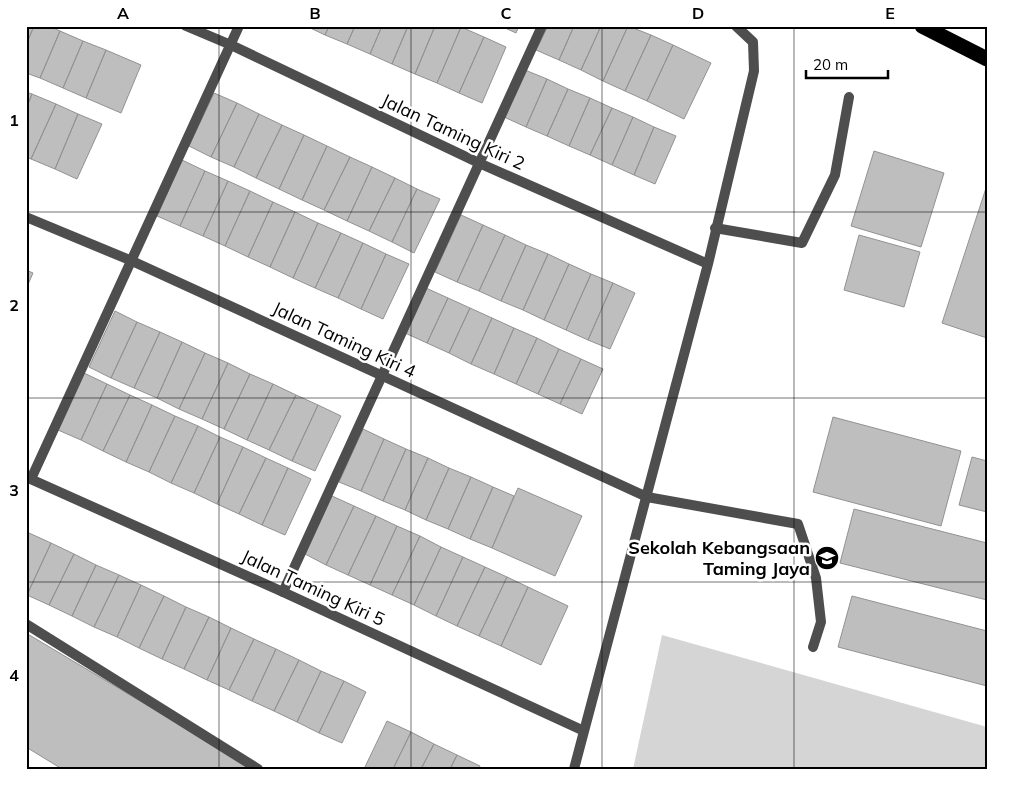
<svg xmlns="http://www.w3.org/2000/svg" width="1013" height="795" font-family="Mulish,sans-serif">
  <rect width="100%" height="100%" fill="#fff"/>
  <!-- green -->
  <path fill="#d5d5d5" d="M662,635L987,727V769H633Z"/>
  <!-- building -->
  <path fill="#bebebe" stroke="#929292" d="M26,26H34L26,45Z
    M34,26H49L60,31L40,78L26,73V45Z
    M306,26H329L325,35Z
    M329,26H355L347,44L325,35Z
    M355,26H382L370,54L347,44Z
    M382,26H408L392,64L370,54Z
    M408,26H435L415,74L392,64Z
    M435,26L461,27L437,83L415,74Z
    M501,26H519L516,33Z
    M548,26H574L559,60L536,50Z
    M574,26H601L581,70L559,60Z
    M601,26H628L603,81L581,70Z
    M628,26L651,35L625,91L603,81Z
    M461,27L484,37L459,93L437,83Z
    M60,31L83,41L63,88L40,78Z
    M651,35L673,45L647,101L625,91Z
    M484,37L506,47L482,103L459,93Z
    M83,41L106,50L86,98L63,88Z
    M673,45L711,63L684,119L647,101Z
    M106,50L141,65L121,113L86,98Z
    M525,70L547,79L526,127L504,117Z
    M547,79L568,89L547,136L526,127Z
    M568,89L590,98L569,146L547,136Z
    M26,92L32,94L26,109Z
    M214,93L237,103L211,157L189,146Z
    M32,94L56,104L31,159L26,157V109Z
    M590,98L612,108L590,155L569,146Z
    M237,103L259,114L234,167L211,157Z
    M56,104L78,114L55,169L31,159Z
    M612,108L633,117L612,165L590,155Z
    M78,114L102,124L77,179L55,169Z
    M259,114L282,125L256,178L234,167Z
    M633,117L654,127L634,175L612,165Z
    M282,125L304,135L279,189L256,178Z
    M654,127L676,136L655,184L634,175Z
    M304,135L327,146L302,200L279,189Z
    M327,146L350,157L324,210L302,200Z
    M874,151L944,173L921,247L851,226Z
    M350,157L372,167L347,221L324,210Z
    M182,160L205,171L180,226L157,216Z
    M372,167L395,178L369,231L347,221Z
    M205,171L228,181L203,236L180,226Z
    M395,178L417,189L392,242L369,231Z
    M228,181L250,191L225,246L203,236Z
    M987,185V338L942,323Z
    M417,189L440,199L414,253L392,242Z
    M250,191L273,202L248,257L225,246Z
    M273,202L295,212L270,267L248,257Z
    M295,212L318,223L293,278L270,267Z
    M461,215L483,225L457,282L435,272Z
    M318,223L341,233L315,288L293,278Z
    M483,225L505,235L479,291L457,282Z
    M341,233L363,243L338,298L315,288Z
    M505,235L526,245L501,301L479,291Z
    M859,235L920,252L904,307L844,290Z
    M363,243L386,254L361,309L338,298Z
    M526,245L548,254L523,310L501,301Z
    M386,254L409,264L383,319L361,309Z
    M548,254L569,264L544,320L523,310Z
    M569,264L591,274L566,330L544,320Z
    M26,270L33,273L26,289Z
    M591,274L613,283L588,340L566,330Z
    M613,283L635,293L610,349L588,340Z
    M426,288L448,298L427,343L405,333Z
    M448,298L470,308L449,353L427,343Z
    M470,308L492,318L471,364L449,353Z
    M115,311L137,322L111,378L89,367Z
    M492,318L514,328L494,374L471,364Z
    M137,322L160,332L134,388L111,378Z
    M514,328L537,338L516,384L494,374Z
    M160,332L182,342L157,398L134,388Z
    M537,338L559,349L538,394L516,384Z
    M182,342L205,353L179,409L157,398Z
    M559,349L581,359L560,404L538,394Z
    M205,353L228,363L202,419L179,409Z
    M581,359L603,369L582,414L560,404Z
    M228,363L250,374L224,429L202,419Z
    M84,373L107,384L81,440L58,430Z
    M250,374L273,384L247,440L224,429Z
    M107,384L130,395L103,451L81,440Z
    M273,384L296,395L269,450L247,440Z
    M130,395L152,405L126,462L103,451Z
    M296,395L318,405L292,461L269,450Z
    M152,405L175,416L149,472L126,462Z
    M318,405L341,416L315,471L292,461Z
    M175,416L198,426L171,483L149,472Z
    M833,417L961,451L941,526L813,492Z
    M198,426L220,437L194,493L171,483Z
    M363,429L384,439L361,491L339,482Z
    M220,437L243,447L217,504L194,493Z
    M384,439L406,449L383,501L361,491Z
    M243,447L266,458L239,514L217,504Z
    M406,449L428,458L405,510L383,501Z
    M972,457L987,461V512L959,505Z
    M266,458L288,468L262,525L239,514Z
    M428,458L449,468L426,520L405,510Z
    M288,468L311,479L285,535L262,525Z
    M449,468L471,477L448,529L426,520Z
    M471,477L493,487L470,539L448,529Z
    M493,487L514,496L492,548L470,539Z
    M518,488L582,516L555,576L492,548Z
    M332,496L354,506L326,565L305,554Z
    M354,506L376,516L348,575L326,565Z
    M854,509L987,543V600L840,563Z
    M376,516L397,526L370,585L348,575Z
    M397,526L420,536L392,595L370,585Z
    M29,533L51,543L27,595L26,538Z
    M420,536L441,547L414,605L392,595Z
    M51,543L74,554L49,605L27,595Z
    M441,547L463,557L436,616L414,605Z
    M74,554L96,565L72,616L49,605Z
    M463,557L485,567L457,626L436,616Z
    M96,565L119,575L94,627L72,616Z
    M485,567L507,577L479,636L457,626Z
    M119,575L141,585L117,637L94,627Z
    M507,577L528,587L501,646L479,636Z
    M141,585L164,596L139,648L117,637Z
    M528,587L568,606L541,665L501,646Z
    M164,596L186,607L162,659L139,648Z
    M852,596L987,631V686L838,647Z
    M186,607L209,617L184,669L162,659Z
    M209,617L231,628L207,680L184,669Z
    M231,628L254,639L229,690L207,680Z
    M26,633L254,769H62L26,747Z
    M254,639L276,649L252,701L229,690Z
    M276,649L299,660L274,711L252,701Z
    M299,660L321,671L297,722L274,711Z
    M321,671L344,681L319,733L297,722Z
    M344,681L366,692L342,743L319,733Z
    M387,721L411,732L393,769H364Z
    M411,732L434,744L421,769H393Z
    M434,744L457,755L450,769H421Z
    M457,755L480,766L479,769H450Z"/>
  <g fill="none" stroke-linecap="round" stroke-linejoin="round">
    <!-- service -->
    <path stroke="#4e4e4e" stroke-width="10" d="M715,228L802,243L835,175L849,97
      M647,497L798,524L816,578L821,622L813,647
      M283,592L542,26
      M26,624L258,769"/>
    <!-- minor -->
    <path stroke="#4e4e4e" stroke-width="10" d="M186,26L231,45L479,163L708,264
      M26,217L132,261L647,497
      M26,477L283,592L584,731
      M31,479L239,26
      M574,769L708,264L754,71L753,42L736,26"/>
    <!-- motorway -->
    <path stroke="#000" stroke-width="15" d="M922,26L987,59"/>
  </g>
  <!-- grid -->
  <path fill="none" stroke="#000" stroke-width="1" stroke-opacity="0.55" d="M219,26V769M411,26V769M602,26V769M794,26V769M26,212H987M26,398H987M26,582H987"/>
  <!-- icons -->
  <defs>
    <g id="school-disc" transform="scale(1.25)"><circle r="9.5" fill="#000" stroke="#fff"/><path d="M0-5L7-2L0 1L-7-2ZM-4 1L0 2.5L4 1V4Q0 6-4 4Z" fill="#fff"/></g>
  </defs>
  <g fill-rule="evenodd">
    <use href="#school-disc" x="827" y="558"/>
  </g>
  <g text-anchor="middle" stroke-width="5" stroke-linejoin="round" paint-order="stroke">
    <!-- street labels -->
    <g font-size="18" fill="#000" stroke="#fff">
      <text transform="translate(453 132) rotate(25)" y="6">Jalan Taming Kiri 2</text>
      <text transform="translate(344 340) rotate(25)" y="6">Jalan Taming Kiri 4</text>
      <text transform="translate(313 588) rotate(25)" y="6">Jalan Taming Kiri 5</text>
    </g>
    <!-- poi labels -->
    <g font-size="18" font-weight="bold" fill="#000" stroke="#fff" text-anchor="end">
      <text x="810" y="554">Sekolah Kebangsaan<tspan x="810" dy="21">Taming Jaya</tspan></text>
    </g>
  </g>
  <!-- border -->
  <rect width="1013" height="795" fill="none" stroke="#ffffff" stroke-width="55"/>
  <!-- scale -->
  <path d="M806 70v8h82v-8" fill="none" stroke="#000000" stroke-width="2.5"/>
  <text x="813" y="70" font-size="15" fill="#000000" stroke="#ffffff" stroke-width="4" paint-order="stroke">20 m</text>
  <rect x="28" y="28" width="958" height="740" fill="none" stroke="#000" stroke-width="2"/>
  <g font-size="16" text-anchor="middle" font-weight="bold" fill="#000">
    <text x="123" y="19">A</text>
    <text x="315" y="19">B</text>
    <text x="506" y="19">C</text>
    <text x="698" y="19">D</text>
    <text x="890" y="19">E</text>
    <text x="14" y="126">1</text>
    <text x="14" y="311">2</text>
    <text x="14" y="496">3</text>
    <text x="14" y="681">4</text>
  </g>
</svg>
